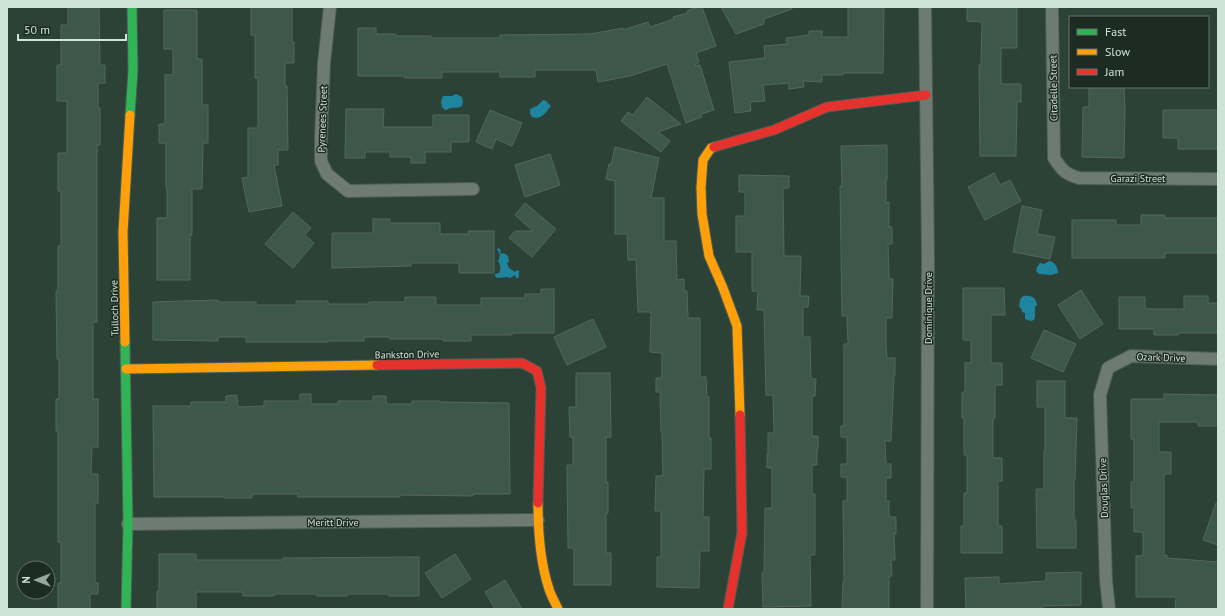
<svg xmlns="http://www.w3.org/2000/svg" width="1225" height="616" font-family="'PT Sans',sans-serif">
  <rect width="100%" height="100%" fill="#2d4237"/>
  <!-- water -->
  <path fill="#1f859e" d="M456,94L462,97L463,102L462,106C457,109 454,107 450,108C448,109 447,110 445,110L442,107L441,101L443,96H452Z
    M543,100L546,101L551,106C545,113 542,120 532,117L530,113V109L537,106Z
    M499,248L501,251L500,252L501,254L504,253L508,256L509,262L507,263L509,268L515,272L517,270L519,271V276L518,278H516L515,275L510,278L507,277L497,278L495,276V274L499,273C501,270 501,264 498,262L500,255L497,249Z
    M1049,261C1055,262 1058,268 1058,273L1051,275L1039,274L1036,271L1037,267L1040,263L1044,264Z
    M1023,296C1031,295 1036,297 1037,305L1035,307V317L1034,320L1031,321L1025,319V313L1022,312L1021,308L1019,307L1020,300Z"/>
  <!-- building -->
  <path fill="#3e574b" stroke="#55665d" d="M68,7H99L100,65H105V83H98V108H100V145H97V322H93V399H98V447H92L91,474H98V503H95V583H98V594H90V609H58V583H61V542H58V431H56V399H59V359H57L56,291H58V246H61V191H58V153H67V101H57V65H61V25H68Z
    M251,7H292V42H294V63H285V86H287L288,150H278V165H274L282,206L249,212L242,178L248,177V128H258V78H255V35H251Z
    M698,7H702L716,46L696,53L699,62L693,66L700,65L714,110L701,114L702,117L686,123L667,64L630,76L598,82L596,70H535V77H500V72H442V78H405V76H358V28H376V34H396V36H431V38H500V35L590,34L623,28V30L648,22L650,27L674,19L673,17L688,13L687,11Z
    M721,7H792V9L764,19V24L736,34Z
    M848,7H884L883,73H843V75H822V82L803,81L804,87L789,89V83L763,85L765,101L750,102L751,111L735,113L729,62L765,58L764,46L787,44L786,38L809,35V31H822V37H848Z
    M967,7H1017V48H1001V84H1021V102H1017L1016,156H980L979,65H981L982,22L967,21Z
    M164,10H197V59H202V105H208V143H203L202,189H192V235H190V280H157V218H167V189L166,188V143H159V124H165V75H173V49H164Z
    M1089,87H1124L1125,108L1124,158L1082,157L1083,107H1089Z
    M647,97L681,124L658,132L670,141L661,152L621,121L628,112L633,115Z
    M346,109H384L383,127H433V115H469V142H451V152H425V163H411V157H390V152H365V158H345Z
    M490,110L522,123L512,146L496,139L492,149L476,142Z
    M1163,110H1218V149H1178V138H1163Z
    M887,145V180H886V203L889,202V227H892V244H888L889,279H893L892,318H886V344L887,358H895V375H894L891,441H885L886,464H891V478H886V501H889V517H896V534H894L895,560H891L892,576H889V609H842L843,582H844L843,501H847V477H841V464H847V437H841V426H844V344H848L847,316H842L840,186H842L841,146Z
    M615,147L659,158L651,198H664V241H676L677,280L684,279V291H687L688,318H700V377H706L707,397H709V438H711V469H704L703,517H709V551H700L699,588L657,587V557H661V511H655L656,476H663L662,432H661L660,392H656V378H662V353L650,352L651,312H638L636,260H628L627,234H615V181L606,179L609,164L611,165Z
    M550,154L560,185L525,197L515,165Z
    M994,173L1000,185L1010,180L1021,201L985,220L968,187Z
    M739,175L789,176V188H783L784,256H801L800,296H809L808,307H803V337H810L811,379H816L815,396H812V436H818V449H817V465H812V494H815V555H810L811,606L763,607L762,573H764L765,508H772V468H767V454H768V433H774L773,395H766L764,310H757L758,291H752V252H736V216H745V192H739Z
    M525,203L556,229L532,257L509,238L515,231H533L515,215Z
    M1022,206L1042,210L1037,234L1055,237L1050,259L1013,252Z
    M293,212L311,228L305,235L314,243L293,268L265,244Z
    M1141,215H1165V218H1218V253H1165V258H1072V220H1116V225H1141Z
    M373,219H390V223H440V234H469L468,231H494V273H459V263H411V266L332,268V233H373Z
    M963,288H1004L1005,315H991V363H1002V385H995V418H993V458H1002V481H998V526H1002V553H961V526H964V493H967V455H964V418H962V392H965V363H971V340H963Z
    M541,289H554V333H512V335H471V341H443V339H390V337H364V341H328V342H246V337H218V341L153,340V302L218,300V302H256V305H296V301H328V304H369V302H405V297H436V305H481V298H525V294H541Z
    M1081,290L1103,324L1080,339L1058,305Z
    M1184,296H1208V303H1218V333H1178V335H1154V329H1119V297H1145V309H1184Z
    M593,319L606,347L567,365L554,337Z
    M1044,330L1076,344L1063,372L1031,358Z
    M576,373H610L611,437H606V482H608V513H606V553H611V585H574V548H568L567,465H573V437H570L569,407H576Z
    M1037,381H1065V418H1077L1075,480H1074V520H1076V548H1037L1036,489H1044V451H1045V407H1037Z
    M300,394H311V404H338V401H373V396H386V404H412V401H440V402L509,403L510,494H473V496L400,495V497H298V494H252V498H224V497H154L153,406H191V402H226V396L237,395L238,407L264,406V401H300Z
    M1164,394L1218,395V426H1198V422H1159V452H1171V474H1164V556L1167,555V558L1218,562V609H1175L1176,597H1136V556H1143V532H1134V508H1131V482H1134V439H1131V399H1164Z
    M1216,503H1218V545L1203,540Z
    M159,554H196V560H283V558L419,557V596H389V594H347V596H317V594H274V596H243V592H196V609H157V591H159Z
    M455,554L471,579L442,598L425,573Z
    M1081,572V605L1042,606V609H966L965,578L999,577V584L1046,581V573Z
    M505,580L522,609H495L485,592Z"/>
  <g fill="none" stroke-linecap="round" stroke-linejoin="round">
    <!-- street casing -->
    <g stroke="#4c5d54" stroke-width="14">
      <path id="street" d="M330,7L324,63L321,138V161L327,174L348,191L473,189
        M925,7L928,256L927,609
        M1052,7L1054,158C1062,170 1065,174 1079,178L1218,179
        M128,524L538,520
        M1109,609L1106,580L1100,395L1108,368L1131,356L1218,359"/>
    </g>
    <!-- fast casing -->
    <g stroke="#4c5d54" stroke-width="11">
      <path id="fast" d="M130,115L133,71L132,7
        M125,342L128,524L126,609"/>
    </g>
    <!-- slow casing -->
    <g stroke="#4c5d54" stroke-width="11">
      <path id="slow" d="M714,147L711,148L703,160L701,188L702,214L709,256L723,288L737,326L740,415
        M125,342L123,232L130,115
        M126,369L377,365
        M538,503C538,531 540,562 549,589C551,596 555,602 558,609"/>
    </g>
    <!-- jam casing -->
    <g stroke="#4c5d54" stroke-width="11">
      <path id="jam" d="M714,147L774,130L827,107L926,95
        M377,365L522,363L537,371L541,388L538,503
        M728,609L742,533L740,415"/>
    </g>
    <!-- street -->
    <use href="#street" stroke="#6e7b73" stroke-width="12"/>
    <!-- fast -->
    <use href="#fast" stroke="#30b455" stroke-width="9"/>
    <!-- slow -->
    <use href="#slow" stroke="#ff9f0a" stroke-width="9"/>
    <!-- jam -->
    <use href="#jam" stroke="#e5322d" stroke-width="9"/>
  </g>
  <g text-anchor="middle" stroke-width="3" stroke-linejoin="round" paint-order="stroke">
    <!-- street labels -->
    <g font-size="10" fill="#cfe3d7" stroke="#1c2c23">
      <text transform="translate(1053 88) rotate(-91)" y="4">Citadelle Street</text>
      <text transform="translate(322 119) rotate(-88)" y="4">Pyrenees Street</text>
      <text x="1138" y="182">Garazi Street</text>
      <text transform="translate(114 308) rotate(-91)" y="4">Tulloch Drive</text>
      <text transform="translate(928 308) rotate(-90)" y="4">Dominique Drive</text>
      <text transform="translate(407 354) rotate(-1)" y="4">Bankston Drive</text>
      <text transform="translate(1161 357) rotate(2)" y="4">Ozark Drive</text>
      <text transform="translate(1103 488) rotate(-92)" y="4">Douglas Drive</text>
      <text x="333" y="526">Meritt Drive</text>
    </g>
  </g>
  <!-- border -->
  <rect width="1225" height="616" fill="none" stroke="#cfe3d7" stroke-width="16"/>
  <!-- legend -->
  <rect x="1069" y="16" width="140" height="72" fill="#1c2c23" stroke="#64756b"/>
  <rect x="1077" y="29" width="20" height="6" fill="#30b455" stroke="#64756b"/>
  <text x="1105" y="36" font-size="12" fill="#cfe3d7">Fast</text>
  <rect x="1077" y="49" width="20" height="6" fill="#ff9f0a" stroke="#64756b"/>
  <text x="1105" y="56" font-size="12" fill="#cfe3d7">Slow</text>
  <rect x="1077" y="69" width="20" height="6" fill="#e5322d" stroke="#64756b"/>
  <text x="1105" y="76" font-size="12" fill="#cfe3d7">Jam</text>
  <!-- north arrow -->
  <g transform="translate(36 580) rotate(270)"><circle r="19" fill="#1c2c23" stroke="#64756b"/>
  <path d="M0-3L7 15L0 10L-7 15Z" fill="#96ab9f"/>
  <text y="-6" font-size="11" font-weight="bold" text-anchor="middle" fill="#cfe3d7">N</text>
  </g>
  <!-- scale -->
  <path d="M18 34v6h108v-6" fill="none" stroke="#cfe3d7" stroke-width="2"/>
  <text x="24" y="34" font-size="12" fill="#cfe3d7" stroke="#1c2c23" stroke-width="3" paint-order="stroke">50 m</text>
</svg>
